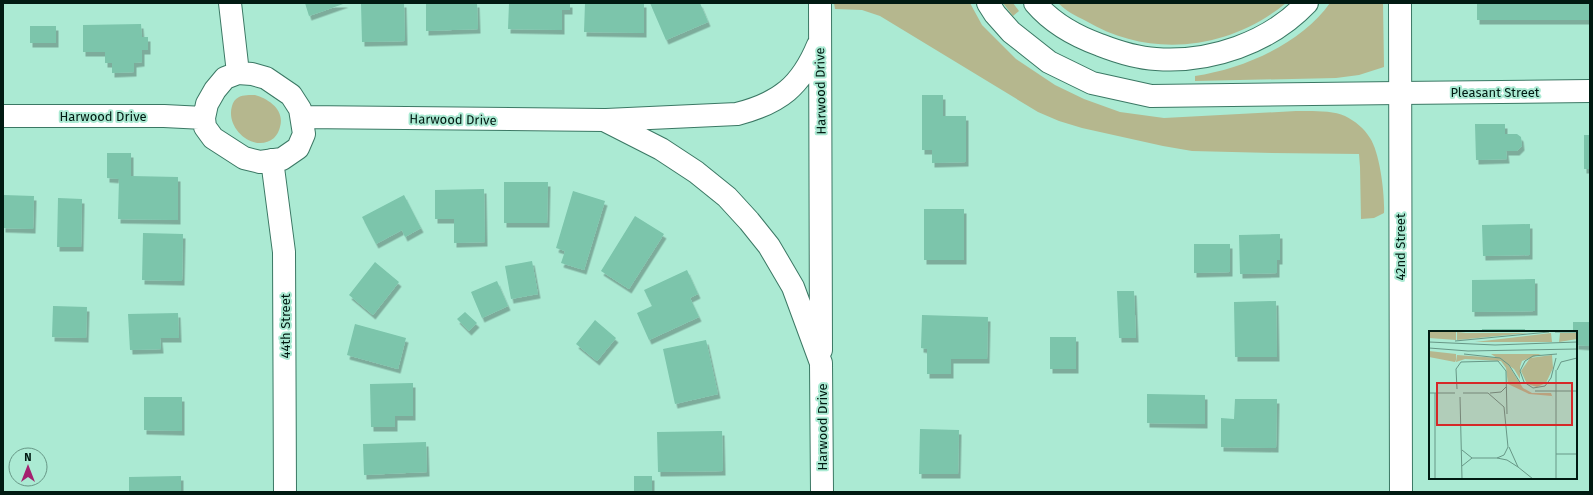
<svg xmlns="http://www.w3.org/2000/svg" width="1593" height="495" font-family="'Fira Sans',sans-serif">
  <defs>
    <filter id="shadow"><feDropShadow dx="2.5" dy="4.5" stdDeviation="0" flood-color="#0004"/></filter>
  </defs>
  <rect width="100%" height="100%" fill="#abead3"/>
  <!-- green -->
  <path fill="#b5b78e" d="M834,3H970L982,25L1016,59L1055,85L1084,99L1120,112L1164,118L1296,111C1310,111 1332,110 1345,116C1355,121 1364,128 1370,138C1380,153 1385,195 1384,213L1374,218L1361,219L1360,167L1359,154L1272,153L1192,151L1163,146L1082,128L1059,121L1038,112L880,16L862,10L835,9Z
    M1003,3H1013L1019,11L1013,16Z
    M1058,3H1286C1229,50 1150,59 1086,21C1076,16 1066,11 1058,3Z
    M1330,3H1383L1384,67L1359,75L1336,78L1195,81V76C1243,69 1301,44 1330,3Z
    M255,95C269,99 285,110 280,127C279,131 277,135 274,138C255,154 225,129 232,106C233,102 235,99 239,97C243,95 250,95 255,95Z"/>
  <!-- building -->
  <path fill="#7bc5ab" filter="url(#shadow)" d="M305,3H346L309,16Z
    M361,3H404L405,41L362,42Z
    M426,3H477L478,29L426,31Z
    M509,3H570V10H562V30L508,29Z
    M585,3H644V33L584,32Z
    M650,3H700L708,22L666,40Z
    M1477,3H1590V20H1477Z
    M141,24L142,37H148V50H142V62L134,63V72L112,73V63H105V52H83V25Z
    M30,26H56V43H30Z
    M922,95H943V116H966V162L932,163V150H922Z
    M1475,124H1505V134H1517L1521,137L1522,146L1517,151H1506L1507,159L1476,160Z
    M1584,135H1590V169H1584Z
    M107,153H131V176L178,177V220L118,219L119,179L107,178Z
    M504,182H548L547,223H504Z
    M484,189L485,242L454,243V219H435V190Z
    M573,191L605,201L584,270L561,263L565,251L556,248Z
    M3,195L34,196L33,229L3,228Z
    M404,195L421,228L405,237L402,230L376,244L362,217Z
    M58,198L82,199L81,247H57Z
    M924,209H964V260H924Z
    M635,216L664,234L629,289L601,271Z
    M1530,224V255L1483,256L1482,225Z
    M143,233L183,234L182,281L142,280Z
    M1280,234V260H1277V273L1240,274L1239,235Z
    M1194,244H1230V272L1194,273Z
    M532,261L538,294L511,299L505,266Z
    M375,262L399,282L373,315L349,295Z
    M687,270L698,294L690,298L699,317L649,340L637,313L652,306L644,290Z
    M1535,279V311L1472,312V280Z
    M497,281L508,306L482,318L471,292Z
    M1117,291H1134L1136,338H1119Z
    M1276,301L1277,357H1235L1234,302Z
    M53,306L87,307L86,338L52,337Z
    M465,312L477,323L469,331L457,319Z
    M178,313L179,338H160L161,349L130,350L128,314Z
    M922,315L988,317L987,359H951V374H927V349L921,348Z
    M595,320L616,338L597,361L576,344Z
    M1573,322H1590V346L1576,345V332H1573Z
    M355,324L406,338L398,369L347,355Z
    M1482,329H1525V332H1482Z
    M1050,337H1076V369H1050Z
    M706,340L718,394L675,404L663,349Z
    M413,383V416H395V427H371L370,384Z
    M1147,394L1205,395V424L1147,423Z
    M144,397H182V431L144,430Z
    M1235,399H1277L1276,448L1221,447V418L1234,419Z
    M920,429L959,430L958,474H919Z
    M722,431L723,471L658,472L657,432Z
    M426,442L427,472L364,475L363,444Z
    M181,476V492H129V477Z
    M634,476H652V492H634Z"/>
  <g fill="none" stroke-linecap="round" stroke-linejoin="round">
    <!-- minor casing -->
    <g stroke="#3b7864" stroke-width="24">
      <path id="minor" d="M230,3L238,73
        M820,3L821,350
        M238,73L252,74L266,78L291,95L300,109L304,134L298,148L282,159L260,162L244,158L213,138L205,127L204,118L207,104L215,90L225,78Z
        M1399,93L1590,91
        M3,116H164L204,118
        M302,117L604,120L661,149L696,172L727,197L749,221L769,246L793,287L821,363L822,492
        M606,120L737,114C780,103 801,86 818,45
        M272,160L284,252L285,492"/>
    </g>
    <!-- tertiary casing -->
    <g stroke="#3b7864" stroke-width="24">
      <path id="tertiary" d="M1400,3L1401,492"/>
    </g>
    <!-- motorway casing -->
    <g stroke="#3b7864" stroke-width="24">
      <path id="motorway" d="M988,3L995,14L1011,32L1049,62L1092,83L1151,96L1399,93
        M1035,3C1052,23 1075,36 1100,45C1118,52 1137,58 1156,59C1210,63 1269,43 1307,3"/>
    </g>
    <!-- minor -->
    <use href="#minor" stroke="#fff" stroke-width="22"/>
    <!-- tertiary -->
    <use href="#tertiary" stroke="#fff" stroke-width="22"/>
    <!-- motorway -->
    <use href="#motorway" stroke="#fff" stroke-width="22"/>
  </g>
  <g text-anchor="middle" stroke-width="4" stroke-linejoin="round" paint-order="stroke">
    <!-- street labels -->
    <g font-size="13" fill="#011a12" stroke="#abead3">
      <text transform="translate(820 91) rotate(-91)" y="5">Harwood Drive</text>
      <text x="1495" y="97">Pleasant Street</text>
      <text x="103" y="121">Harwood Drive</text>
      <text transform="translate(453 119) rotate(1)" y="5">Harwood Drive</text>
      <text transform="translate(1400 247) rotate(-90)" y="5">42nd Street</text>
      <text transform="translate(285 326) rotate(-90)" y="5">44th Street</text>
      <text transform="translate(822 427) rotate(-90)" y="5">Harwood Drive</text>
    </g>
  </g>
  <!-- overview -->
  <g transform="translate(1429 331)">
    <rect width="148" height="148" fill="#abead3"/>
    <path d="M0,1H27V9L0,7ZM28,1L37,2H99L28,9ZM122,2L123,11H46ZM131,2H148V8L130,11ZM0,20L27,23V29L26,31L0,26ZM62,23H112L93,30L91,36V48L85,38ZM28,24L69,27L80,35L94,57L103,62H122L125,70L123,65L100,63L79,53L77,37L72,30L36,28L27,31ZM123,24L124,37L117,52L108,56L98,53L92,40L101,27Z" fill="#b5b78e"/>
    <path fill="none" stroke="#679786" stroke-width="1" d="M7,0H21M35,0H102M126,1H148M26,10L120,1M0,11L66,14L148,11M0,17L39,20L148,18M35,23L71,27L80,34L92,53M127,27L122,47L116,55L104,57L95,51L91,40L96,30L104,25L128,23M127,39V148M128,39L132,31L148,27M28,58L27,38L32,31L69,30L77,40L78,83M106,60H127M127,60H148M0,62H26M6,62V148M34,62H59L75,76L79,116L75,124L68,127M61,62L72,61L77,56M31,66L33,148M80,116L89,136L104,148M33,119L43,127M127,123H148M33,135L43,127H68L78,129L89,136"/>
    <path fill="#d62828" fill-opacity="0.15" stroke="#d62828" stroke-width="2" d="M8,52H143V94H8Z"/>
    <rect width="148" height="148" fill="none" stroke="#011a12" stroke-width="2"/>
  </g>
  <!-- border -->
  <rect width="1593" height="495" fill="none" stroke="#011a12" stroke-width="8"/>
  <!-- north arrow -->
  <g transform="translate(28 467)"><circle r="19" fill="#abead3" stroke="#679786"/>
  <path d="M0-3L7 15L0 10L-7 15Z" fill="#a4216f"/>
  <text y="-6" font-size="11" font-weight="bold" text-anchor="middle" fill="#011a12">N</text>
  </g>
</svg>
